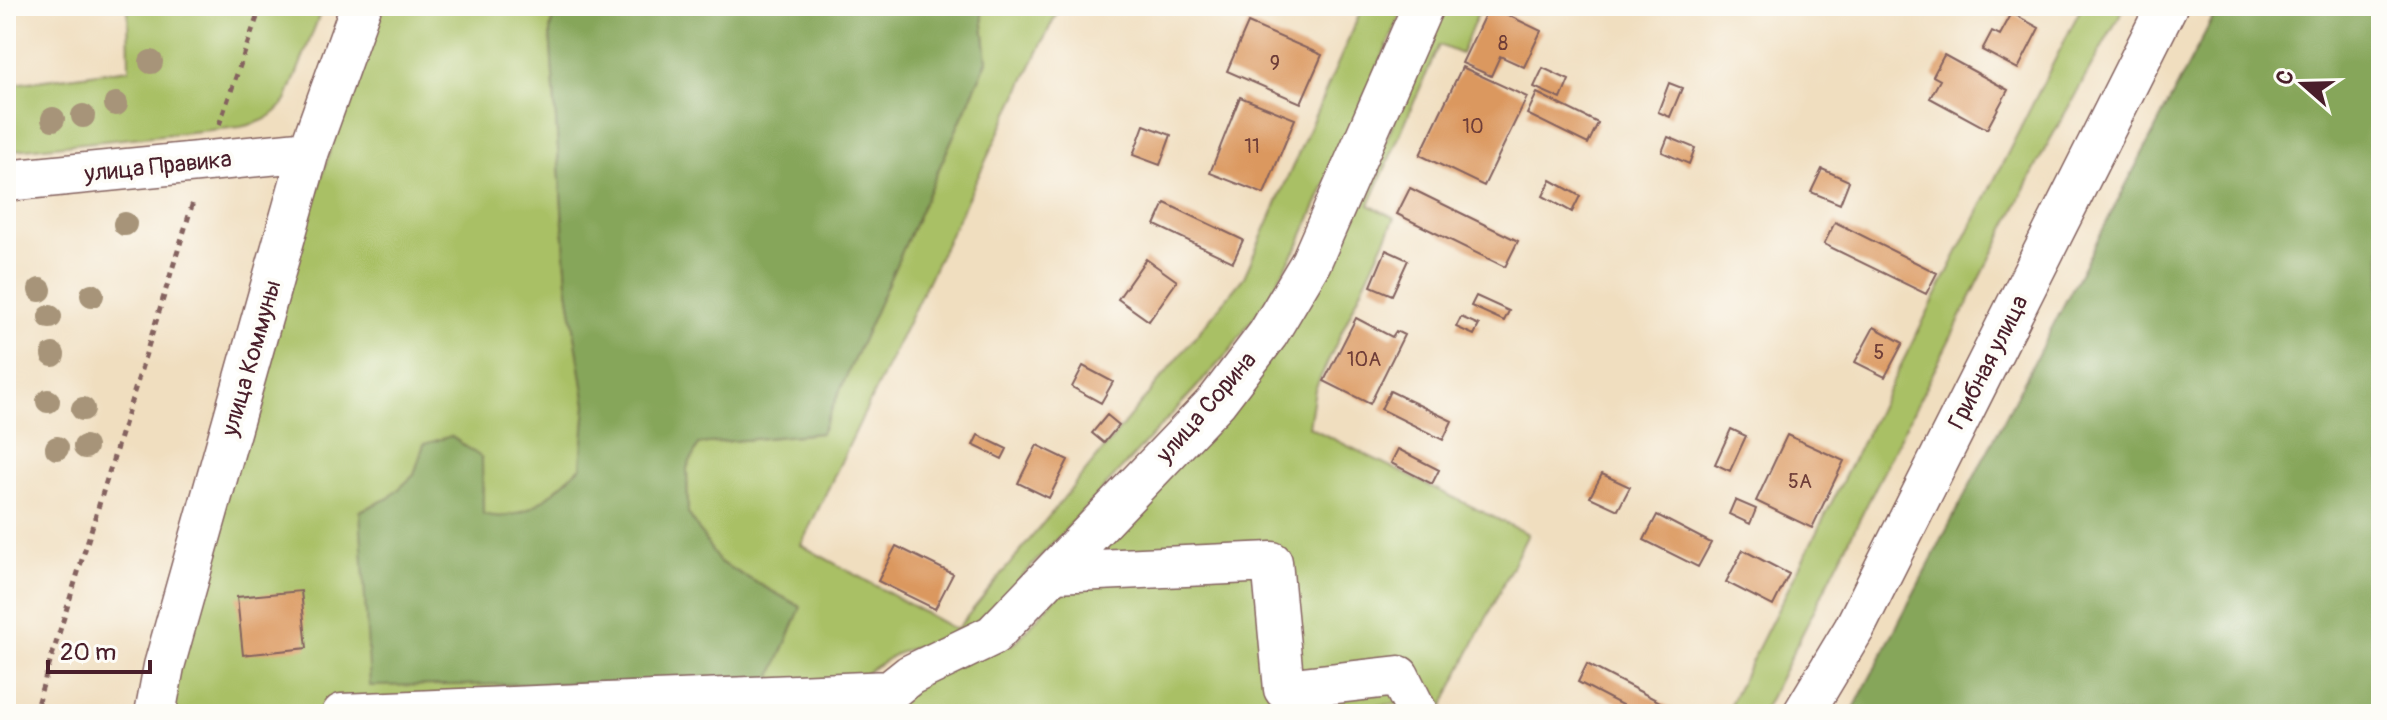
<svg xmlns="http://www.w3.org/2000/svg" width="2387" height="720" font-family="Pangolin,sans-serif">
  <rect width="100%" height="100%" fill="#fdfcf7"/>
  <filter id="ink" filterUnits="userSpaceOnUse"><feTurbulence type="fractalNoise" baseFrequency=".0125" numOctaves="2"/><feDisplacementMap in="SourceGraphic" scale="16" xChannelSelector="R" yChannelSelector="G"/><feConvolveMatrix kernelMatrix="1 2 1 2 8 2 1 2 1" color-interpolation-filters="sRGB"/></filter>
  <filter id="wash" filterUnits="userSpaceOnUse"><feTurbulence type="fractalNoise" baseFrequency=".006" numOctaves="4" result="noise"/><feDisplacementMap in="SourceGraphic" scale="32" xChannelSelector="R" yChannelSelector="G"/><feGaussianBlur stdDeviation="1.8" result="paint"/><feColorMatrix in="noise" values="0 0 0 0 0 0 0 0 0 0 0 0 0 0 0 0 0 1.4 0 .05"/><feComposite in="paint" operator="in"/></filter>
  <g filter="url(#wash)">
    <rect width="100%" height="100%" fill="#f0debf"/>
    <!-- green -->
    <path fill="#a9c065" stroke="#7a7048" stroke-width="2" d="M128,6H323L286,101C273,118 261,123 240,127L6,151V85L129,69Z
      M376,6H555L550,31L567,283L586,405L581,467L537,506L502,519L483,515V487L424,444L414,475L389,498L360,511L801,607L719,562L688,513L687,468L699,444L821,433L987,61L981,6H1060L801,545L956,630L1244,277L1363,6H1405L1298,246L1267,299L1228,353L1017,582L971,627L896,654L870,670L851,690L841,714H170L191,587Z
      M1443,6H1481L1461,54L1439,45L1369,205L1395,218L1315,389L1309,427L1528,534L1439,714H1419L1418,704L1054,714H882L910,684L1015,643L1248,385L1305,305L1359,203Z
      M2082,6H2125L2045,149L1762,714H1725Z"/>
    <!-- forest -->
    <path fill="#86a65a" stroke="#686242" stroke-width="2" d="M555,6H981L987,61L821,433L699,444L687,468L688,513L719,562L801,607L770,681L370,686L360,511L389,498L414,475L424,444L451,436L482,458L483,514C524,526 553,492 581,467L586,405L567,283L550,31Z
      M2219,6H2381V714H1851Z"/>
    <g id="blocks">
      <!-- building -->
      <path fill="#db985f" d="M1489,6L1541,31L1524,67L1500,56L1491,76L1462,63Z
        M2012,13L2039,28L2018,69L1982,50L1992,31L2000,35Z
        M1248,23L1322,55L1301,103L1227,71Z
        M1944,55L2008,90L1987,129L1930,98L1940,80L1933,76Z
        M1462,67L1527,97L1484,186L1420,155Z
        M1543,68L1569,80L1561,99L1534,87Z
        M1669,83L1682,88L1670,117L1658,112Z
        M1537,93L1598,123L1588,144L1527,114Z
        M1240,97L1295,119L1264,194L1210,173Z
        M1144,125L1171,135L1160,165L1133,155Z
        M1668,137L1695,148L1689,164L1662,152Z
        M1822,169L1849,181L1840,204L1811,192Z
        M1551,180L1580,196L1572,212L1543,196Z
        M1410,188L1518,241L1505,267L1397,214Z
        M1165,203L1243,240L1233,262L1155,225Z
        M1835,222L1937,273L1926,294L1824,244Z
        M1386,250L1408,260L1392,295L1371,286Z
        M1146,259L1177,281L1149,321L1118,299Z
        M1476,296L1509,311L1504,321L1471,306Z
        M1461,317L1479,325L1474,335L1456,327Z
        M1356,318L1392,337L1396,331L1404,335L1370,404L1324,381Z
        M1874,327L1903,343L1885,377L1855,362Z
        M1083,366L1113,382L1101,403L1072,387Z
        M1390,391L1452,421L1443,440L1381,409Z
        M1107,415L1119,425L1104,443L1092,433Z
        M1731,429L1746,436L1730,471L1715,464Z
        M978,435L1007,449L1002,459L973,445Z
        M1787,435L1844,461L1812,528L1756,501Z
        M1037,445L1068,460L1049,498L1018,483Z
        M1398,449L1439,470L1432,484L1391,463Z
        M1602,474L1630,487L1618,510L1590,497Z
        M1735,500L1756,509L1750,524L1729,514Z
        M1657,515L1711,543L1698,567L1644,540Z
        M896,546L953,574L935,609L878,581Z
        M1743,550L1789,574L1773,606L1726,582Z
        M301,591L307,648L243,655L237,597Z
        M1587,664L1683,714H1639L1578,682Z"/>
    </g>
  </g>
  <g filter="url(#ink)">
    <use href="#blocks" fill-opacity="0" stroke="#84625f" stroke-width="2"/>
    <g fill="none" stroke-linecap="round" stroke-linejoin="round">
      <!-- minor casing -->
      <g stroke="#84625f" stroke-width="43">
        <path id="minor" d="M6,181L309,151
          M1055,572L1272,562L1284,689L1399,676L1418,714
          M155,714L164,666L309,151L361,6
          M342,714L890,691
          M872,714L890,691L910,675L993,635L1217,401L1268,334L1311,262L1423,6
          M1803,714L1854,629L2167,6"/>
      </g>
      <!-- path -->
      <path stroke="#84625f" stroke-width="5" stroke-dasharray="6 6" stroke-linecap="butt" d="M219,125L261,6
        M34,714L194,199"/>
      <!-- minor -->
      <use href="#minor" stroke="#fff" stroke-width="40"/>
    </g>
    <!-- trees -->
    <g fill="#a79479">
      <circle cx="151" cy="62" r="12"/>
      <circle cx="116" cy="104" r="12"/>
      <circle cx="83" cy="116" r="12"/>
      <circle cx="53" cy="119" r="12"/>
      <circle cx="125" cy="224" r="12"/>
      <circle cx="40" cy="290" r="12"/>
      <circle cx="92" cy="295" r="12"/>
      <circle cx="50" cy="317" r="12"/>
      <circle cx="53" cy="355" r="12"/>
      <circle cx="48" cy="401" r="12"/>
      <circle cx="83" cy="409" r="12"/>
      <circle cx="85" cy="447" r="12"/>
      <circle cx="57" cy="448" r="12"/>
    </g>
  </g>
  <g text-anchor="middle" stroke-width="8" stroke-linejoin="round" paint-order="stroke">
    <!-- number labels -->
    <g font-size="20" fill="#6e3d38">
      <text x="1503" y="50">8</text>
      <text x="1275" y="70">9</text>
      <text x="1473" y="133">10</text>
      <text x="1252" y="153">11</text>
      <text x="1879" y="359">5</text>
      <text x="1364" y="366">10А</text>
      <text x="1800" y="488">5А</text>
    </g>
    <!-- street labels -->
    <g font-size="24" fill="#4a1f2b" stroke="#fdfcf7">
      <text transform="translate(158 166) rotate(-6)" y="8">улица Правика</text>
      <text transform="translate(251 358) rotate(-74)" y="8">улица Коммуны</text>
      <text transform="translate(1988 362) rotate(-63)" y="8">Грибная улица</text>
      <text transform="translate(1206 407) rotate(-49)" y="8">улица Сорина</text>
    </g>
  </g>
  <!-- margin -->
  <rect width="2387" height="720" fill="none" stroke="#fdfcf7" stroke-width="32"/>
  <!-- north arrow -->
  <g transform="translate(2303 84) rotate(290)" stroke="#fdfcf7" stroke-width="6" paint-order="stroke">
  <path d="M0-6L14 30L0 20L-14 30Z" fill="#4a1f2b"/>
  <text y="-12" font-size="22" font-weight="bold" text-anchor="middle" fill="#4a1f2b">С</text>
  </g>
  <!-- scale -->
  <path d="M48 660v12h102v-12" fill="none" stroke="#4a1f2b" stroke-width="4"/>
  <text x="60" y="660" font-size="24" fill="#4a1f2b" stroke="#fdfcf7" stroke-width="6" paint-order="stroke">20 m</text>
</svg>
